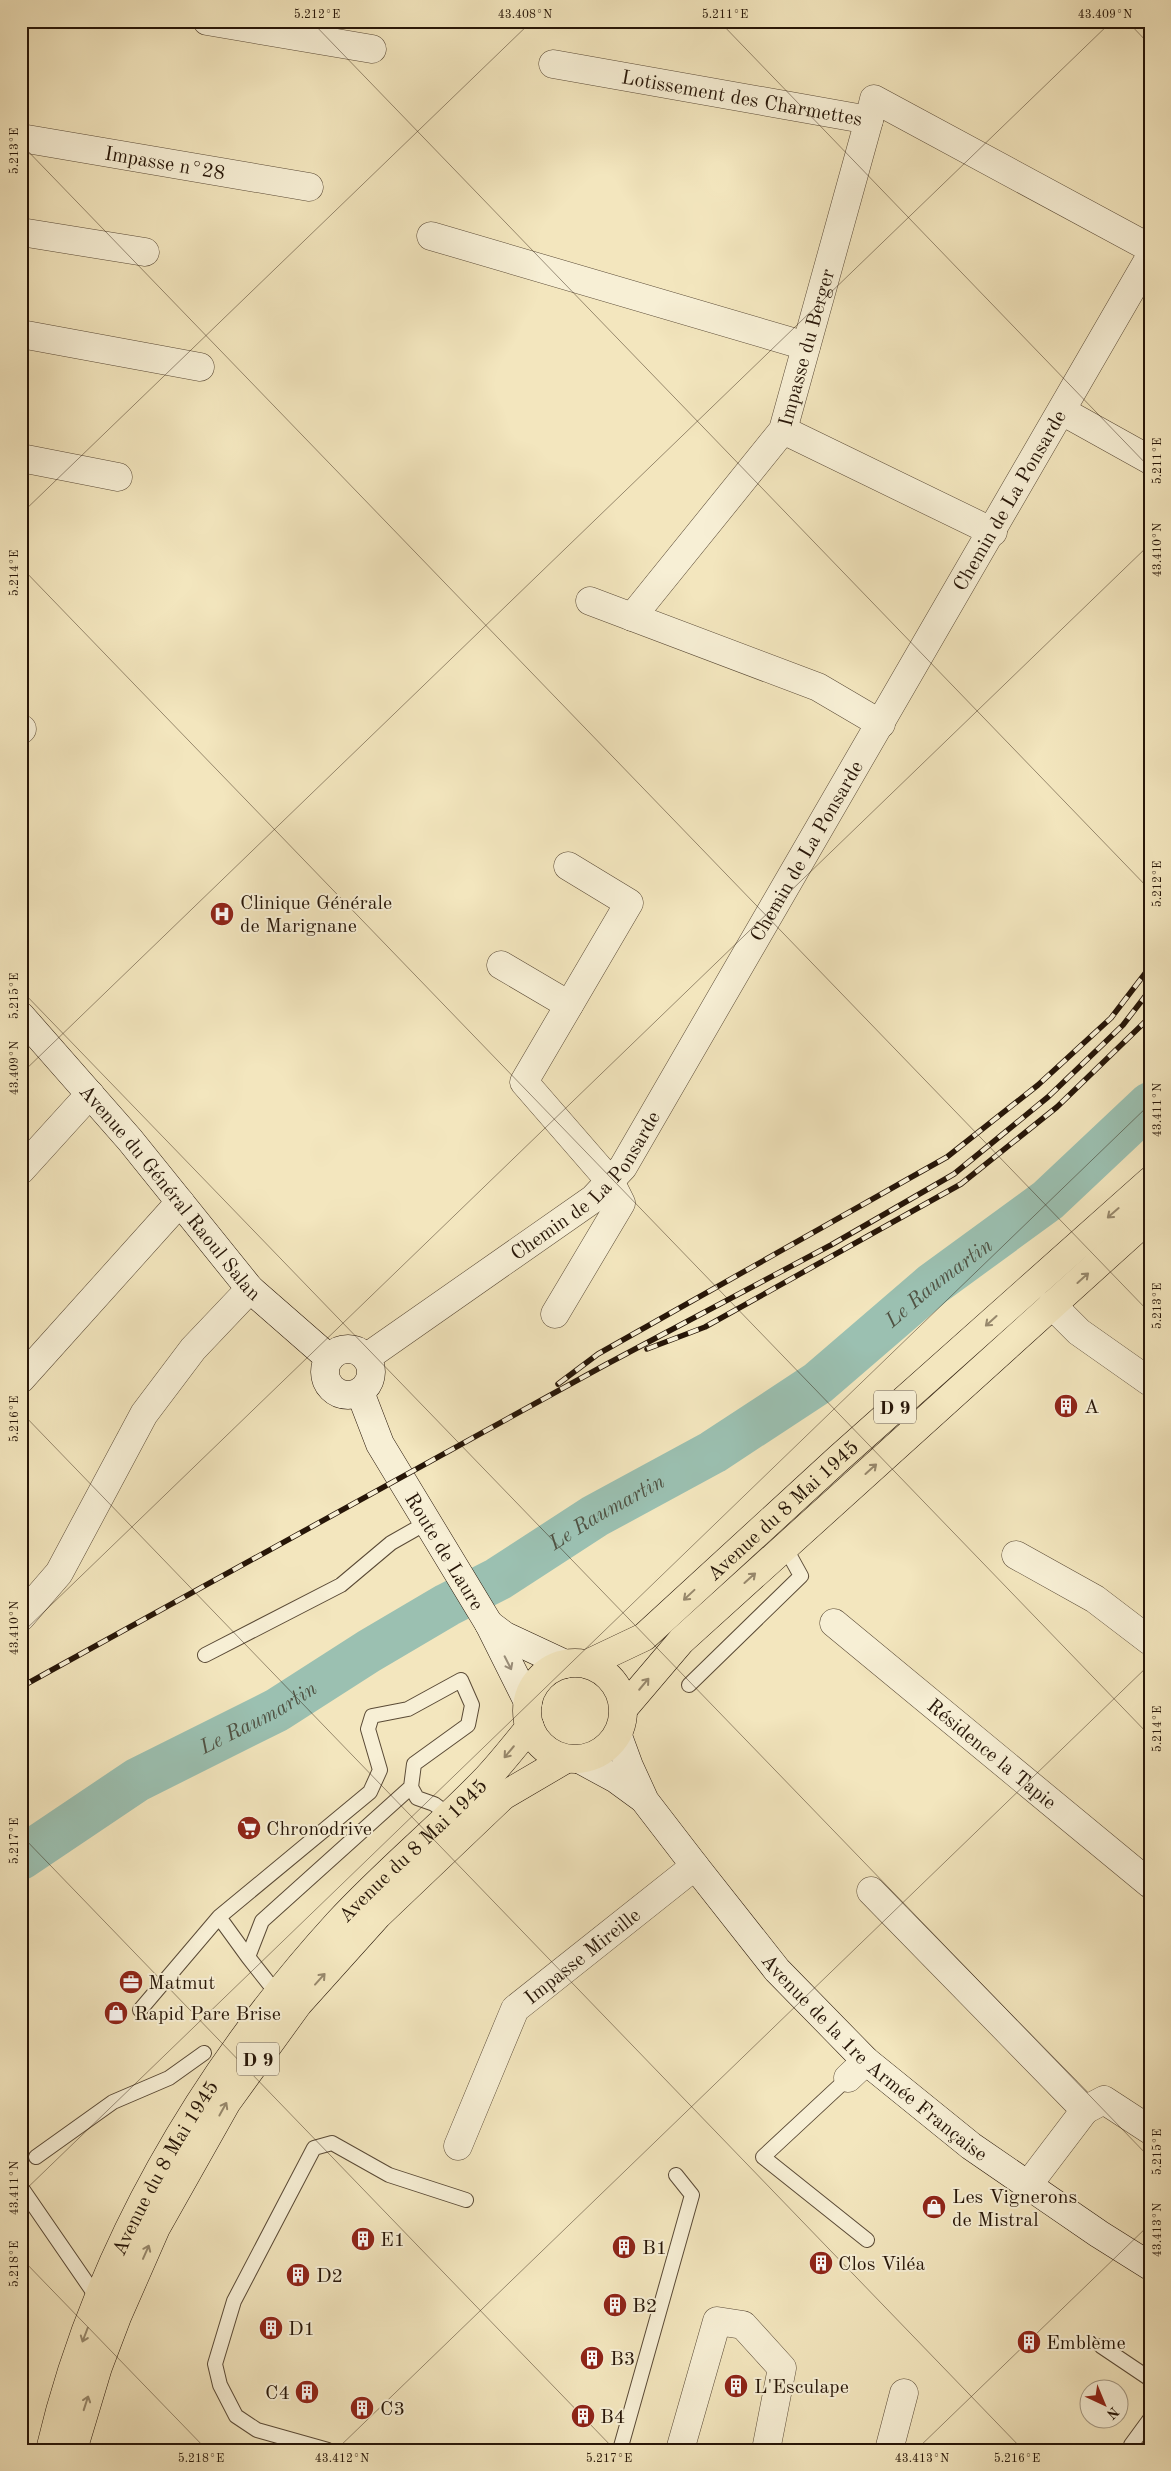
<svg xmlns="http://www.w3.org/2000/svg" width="1171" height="2471" font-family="'Old Standard TT',serif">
  <rect width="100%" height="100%" fill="#f3e6be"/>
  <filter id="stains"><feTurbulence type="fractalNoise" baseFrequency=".004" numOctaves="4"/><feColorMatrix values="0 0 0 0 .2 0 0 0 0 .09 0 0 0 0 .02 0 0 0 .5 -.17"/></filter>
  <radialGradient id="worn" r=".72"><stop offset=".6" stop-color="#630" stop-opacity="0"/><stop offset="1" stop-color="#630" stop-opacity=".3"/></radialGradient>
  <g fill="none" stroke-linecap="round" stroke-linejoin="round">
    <!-- river -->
    <path stroke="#9bc0b1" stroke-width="44" id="s1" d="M21,1858L137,1780L277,1710L369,1651L447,1605L498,1579L595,1516L713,1452L818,1383L933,1284L1048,1200L1150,1104"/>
    <!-- lane casing -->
    <g stroke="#5a4a36" stroke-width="16">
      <path id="lane" d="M205,1655L341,1585L391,1543L428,1522
        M689,1685L801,1576L785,1547
        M411,1787L417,1798L434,1804L449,1815
        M248,1957L219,1917L370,1792L380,1770L368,1729L372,1716L408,1709L461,1680L472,1705L468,1725L414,1764L411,1787L262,1921L248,1957L278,1995
        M140,2010L219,1917
        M848,2078L763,2157L867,2240
        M36,2157L113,2102L169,2078L204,2053
        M23,2190L98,2299
        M1101,2346L1150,2379
        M328,2450L257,2430L236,2416L220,2385L215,2364L234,2301L314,2148L332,2143L389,2175L466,2200
        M620,2450L692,2195L676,2175
        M1138,2450L1131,2445L1150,2419"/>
    </g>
    <!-- street casing -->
    <g stroke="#5a4a36" stroke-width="29">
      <g id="street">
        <path d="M207,21L372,49"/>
        <path id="s2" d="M553,64L869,120L874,99L1150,248"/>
        <path id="s3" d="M21,138L309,187"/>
        <path d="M21,232L145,252"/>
        <path d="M431,236L806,346"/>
        <path d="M21,334L200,367"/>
        <path d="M1062,411L1150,460"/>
        <path d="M783,430L993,532"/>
        <path d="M21,458L118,477"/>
        <path d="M590,601L818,687L881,724"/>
        <path id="s4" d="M632,617L783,430L869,120"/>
        <path d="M21,730L22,729"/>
        <path d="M501,965L569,1005"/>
        <path d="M21,1170L90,1094"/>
        <path d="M1052,1305L1079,1332L1150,1382"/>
        <path d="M555,1314L621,1203L610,1181L524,1082L629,903L568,866"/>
        <path id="s5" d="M367,1357L593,1199L623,1167L1150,257"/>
        <path d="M21,1379L180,1202"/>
        <path d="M1016,1555L1095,1599L1150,1641"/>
        <path d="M21,1617L59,1573L144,1414L193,1349L250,1289"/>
        <path id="s6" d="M834,1623L1150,1884"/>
        <path d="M871,1891L1085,2110L1028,2185"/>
        <path d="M848,2078L866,2061"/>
        <path d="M1085,2110L1104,2100L1150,2130"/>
        <path id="s7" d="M458,2146L515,2009L695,1866"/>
        <path d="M680,2450L717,2321L743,2325L782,2368L766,2450"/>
        <path d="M889,2450L904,2393"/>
      </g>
    </g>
    <!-- secondary casing -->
    <g stroke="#271608" stroke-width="29">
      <g id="secondary">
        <path id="s8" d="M21,1016L130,1140L250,1289L329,1358"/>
        <circle cx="348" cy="1372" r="23"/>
        <path id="s9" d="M360,1392L380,1444L489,1624L528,1702"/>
        <path d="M489,1624L505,1636L565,1664"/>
        <path id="s10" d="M618,1736L629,1766L645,1801L695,1866L777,1970L866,2061L971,2146L1099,2234L1150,2266"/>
        <path d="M581,1760L616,1779L642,1798"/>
      </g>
    </g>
    <!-- primary casing -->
    <g stroke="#271608" stroke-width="29">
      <g id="primary">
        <circle cx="575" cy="1711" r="48"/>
        <path id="s11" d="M587,1664L644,1637L839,1458L1150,1181"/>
        <path d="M624,1708L681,1641L1150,1217"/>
        <path id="s12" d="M50,2450C96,2253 203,2071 338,1923C385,1872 439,1828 487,1778C502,1762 516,1744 530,1727"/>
        <path d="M73,2450L98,2367L117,2317L156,2228L227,2102L298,2004L378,1915L503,1796L566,1759"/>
      </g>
    </g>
    <!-- lane -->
    <use href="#lane" stroke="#f7efd5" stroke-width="14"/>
    <!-- street -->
    <use href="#street" stroke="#f7efd5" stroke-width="28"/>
    <!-- secondary -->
    <use href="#secondary" stroke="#f7efd5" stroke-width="28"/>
    <!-- primary -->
    <use href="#primary" stroke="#f3e6be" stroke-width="28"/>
    <!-- rail casing -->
    <g stroke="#271608" stroke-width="5.5">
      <path id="rail" d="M647,1349L705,1327L961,1184L1057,1107L1150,1017
        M558,1384L598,1354L947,1157L1038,1085L1111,1018L1150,967
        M21,1687L605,1365L831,1245L954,1174L1048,1097L1123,1025L1150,990"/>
    </g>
    <!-- rail -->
    <use href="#rail" stroke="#f7efd5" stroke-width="4" stroke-dasharray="11" stroke-linecap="butt"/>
  </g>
  <!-- one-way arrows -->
  <defs><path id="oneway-shaft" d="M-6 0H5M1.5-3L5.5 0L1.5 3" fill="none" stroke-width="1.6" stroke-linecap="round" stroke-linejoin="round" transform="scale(1.25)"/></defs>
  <g stroke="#97886c">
    <use href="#oneway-shaft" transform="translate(1113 1213) rotate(139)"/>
    <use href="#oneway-shaft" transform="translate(1083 1278) rotate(-42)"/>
    <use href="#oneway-shaft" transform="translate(991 1321) rotate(138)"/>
    <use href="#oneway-shaft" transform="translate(871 1469) rotate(-42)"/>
    <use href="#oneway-shaft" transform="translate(750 1578) rotate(-42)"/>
    <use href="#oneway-shaft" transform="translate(689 1595) rotate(137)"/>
    <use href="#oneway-shaft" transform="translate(644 1684) rotate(-50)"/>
    <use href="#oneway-shaft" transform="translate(509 1752) rotate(130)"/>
    <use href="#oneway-shaft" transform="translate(320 1979) rotate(-48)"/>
    <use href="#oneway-shaft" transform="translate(223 2109) rotate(-61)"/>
    <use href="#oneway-shaft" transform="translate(146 2252) rotate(-66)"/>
    <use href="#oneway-shaft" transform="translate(85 2335) rotate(111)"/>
    <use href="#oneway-shaft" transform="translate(86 2403) rotate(-72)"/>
  </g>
  <use stroke="#998d79" href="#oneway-shaft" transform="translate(508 1663) rotate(63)"/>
  <!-- ticks -->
  <path fill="none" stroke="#271608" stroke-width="1" stroke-opacity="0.45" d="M311,21L1150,890M719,21L1150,468M1127,21L1150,45M21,144L1150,1313M21,514L532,21M21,567L1150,1736M21,990L1150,2158M21,1074L1112,21M21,1412L1023,2450M21,1634L1150,544M21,1835L615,2450M21,2194L1150,1104M21,2258L207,2450M336,2450L1150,1664M916,2450L1150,2224"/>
  <!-- icons -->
  <defs>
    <g id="hospital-disc" transform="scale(1.25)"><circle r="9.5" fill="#8f2418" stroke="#f7efd5"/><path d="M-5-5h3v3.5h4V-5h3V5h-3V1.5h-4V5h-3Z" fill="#fff"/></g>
    <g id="building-disc" transform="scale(1.25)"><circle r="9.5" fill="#8f2418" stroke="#f7efd5"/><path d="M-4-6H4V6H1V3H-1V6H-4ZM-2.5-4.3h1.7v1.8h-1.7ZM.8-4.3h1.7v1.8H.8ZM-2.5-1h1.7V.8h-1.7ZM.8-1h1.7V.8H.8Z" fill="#fff"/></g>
    <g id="supermarket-disc" transform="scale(1.25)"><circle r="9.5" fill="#8f2418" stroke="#f7efd5"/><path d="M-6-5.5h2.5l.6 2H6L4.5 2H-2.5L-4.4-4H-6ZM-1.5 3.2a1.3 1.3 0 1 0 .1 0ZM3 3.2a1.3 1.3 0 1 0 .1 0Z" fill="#fff"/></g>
    <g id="office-disc" transform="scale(1.25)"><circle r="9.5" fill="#8f2418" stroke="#f7efd5"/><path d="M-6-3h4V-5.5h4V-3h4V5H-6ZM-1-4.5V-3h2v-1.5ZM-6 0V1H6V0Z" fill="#fff"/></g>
    <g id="shop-disc" transform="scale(1.25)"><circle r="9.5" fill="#8f2418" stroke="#f7efd5"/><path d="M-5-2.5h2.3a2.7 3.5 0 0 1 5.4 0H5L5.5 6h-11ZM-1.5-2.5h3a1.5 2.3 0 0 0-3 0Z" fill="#fff"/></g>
  </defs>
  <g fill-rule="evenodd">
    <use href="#hospital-disc" x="222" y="914"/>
    <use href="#building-disc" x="1066" y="1406"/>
    <use href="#supermarket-disc" x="249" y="1828"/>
    <use href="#office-disc" x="131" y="1982"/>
    <use href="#shop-disc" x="116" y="2013"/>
    <use href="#shop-disc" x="934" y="2207"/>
    <use href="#building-disc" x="363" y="2239"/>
    <use href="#building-disc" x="624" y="2247"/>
    <use href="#building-disc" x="821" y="2263"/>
    <use href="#building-disc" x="298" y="2275"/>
    <use href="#building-disc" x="615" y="2305"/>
    <use href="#building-disc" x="271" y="2328"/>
    <use href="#building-disc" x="1029" y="2342"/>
    <use href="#building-disc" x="592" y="2358"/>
    <use href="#building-disc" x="736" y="2386"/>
    <use href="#building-disc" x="307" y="2392"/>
    <use href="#building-disc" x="362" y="2408"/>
    <use href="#building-disc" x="583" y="2416"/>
  </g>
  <g text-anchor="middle" stroke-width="4" stroke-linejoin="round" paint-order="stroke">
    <!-- shield labels -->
    <g fill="#f7efd5" stroke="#655746" stroke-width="1">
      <rect x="874" y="1390.5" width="42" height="33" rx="4"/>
      <rect x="237" y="2042.5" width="42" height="33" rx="4"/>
    </g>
    <g font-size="19" font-weight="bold" fill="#271608">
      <text x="895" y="1414">D 9</text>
      <text x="258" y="2066">D 9</text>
    </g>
    <!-- street labels -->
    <g font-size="20" fill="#271608" stroke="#f7efd5">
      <text dy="7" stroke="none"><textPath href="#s2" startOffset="192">Lotissement des Charmettes</textPath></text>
      <text dy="7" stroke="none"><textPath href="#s3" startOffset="146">Impasse n°28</textPath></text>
      <text dy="7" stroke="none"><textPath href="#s4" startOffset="326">Impasse du Berger</textPath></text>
      <text dy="7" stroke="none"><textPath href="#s5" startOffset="1090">Chemin de La Ponsarde</textPath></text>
      <text dy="7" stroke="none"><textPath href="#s5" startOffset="685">Chemin de La Ponsarde</textPath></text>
      <text dy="7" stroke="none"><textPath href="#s5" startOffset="280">Chemin de La Ponsarde</textPath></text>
      <text dy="7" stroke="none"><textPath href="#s8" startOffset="231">Avenue du Général Raoul Salan</textPath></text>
      <text dy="7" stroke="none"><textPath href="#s11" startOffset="251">Avenue du 8 Mai 1945</textPath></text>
      <text dy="7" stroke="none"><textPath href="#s9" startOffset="181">Route de Laure</textPath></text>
      <text dy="7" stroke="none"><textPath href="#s6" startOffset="205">Résidence la Tapie</textPath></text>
      <text dy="7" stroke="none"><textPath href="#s12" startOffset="711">Avenue du 8 Mai 1945</textPath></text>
      <text dy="7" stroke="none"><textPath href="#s7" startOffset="234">Impasse Mireille</textPath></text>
      <text dy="7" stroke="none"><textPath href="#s10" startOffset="416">Avenue de la 1re Armée Française</textPath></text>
      <text dy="7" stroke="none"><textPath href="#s12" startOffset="306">Avenue du 8 Mai 1945</textPath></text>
    </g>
    <!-- poi labels -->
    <g font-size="20" fill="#271608" stroke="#f7efd5" text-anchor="start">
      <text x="240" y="909">Clinique Générale<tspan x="240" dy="23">de Marignane</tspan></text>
      <text x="1084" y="1413">A</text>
      <text x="266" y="1835">Chronodrive</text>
      <text x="148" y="1989">Matmut</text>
      <text x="134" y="2020">Rapid Pare Brise</text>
      <text x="952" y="2203">Les Vignerons<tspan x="952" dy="23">de Mistral</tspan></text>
      <text x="380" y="2246">E1</text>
      <text x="642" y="2254">B1</text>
      <text x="838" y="2270">Clos Viléa</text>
      <text x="316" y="2282">D2</text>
      <text x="632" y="2312">B2</text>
      <text x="288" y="2335">D1</text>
      <text x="1046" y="2349">Emblème</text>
      <text x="610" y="2365">B3</text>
      <text x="754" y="2393">L'Esculape</text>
      <text x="290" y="2399" text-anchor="end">C4</text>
      <text x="380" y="2415">C3</text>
      <text x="600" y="2423">B4</text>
    </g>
    <!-- water labels -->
    <g font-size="21" font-style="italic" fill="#505243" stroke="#f7efd5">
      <text dy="7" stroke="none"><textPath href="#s1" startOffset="1086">Le Raumartin</textPath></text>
      <text dy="7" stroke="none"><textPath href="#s1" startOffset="681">Le Raumartin</textPath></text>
      <text dy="7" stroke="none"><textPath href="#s1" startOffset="276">Le Raumartin</textPath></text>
    </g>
  </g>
  <!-- margin -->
  <rect width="1171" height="2471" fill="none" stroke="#f3e6be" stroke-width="55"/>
  <!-- north arrow -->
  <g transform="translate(1104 2404) rotate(136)"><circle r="24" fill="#f7efd5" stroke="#a49883"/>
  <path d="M0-4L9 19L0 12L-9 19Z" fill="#8f2418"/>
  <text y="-8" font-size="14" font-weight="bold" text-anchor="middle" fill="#271608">N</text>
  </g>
  <rect x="28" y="28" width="1116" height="2416" fill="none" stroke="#271608" stroke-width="2"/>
  <g font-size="12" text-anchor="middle" fill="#271608">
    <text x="317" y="18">5.212°E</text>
    <text x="525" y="18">43.408°N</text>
    <text x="725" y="18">5.211°E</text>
    <text x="1105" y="18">43.409°N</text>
    <text transform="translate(14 151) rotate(-90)" y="4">5.213°E</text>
    <text transform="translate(1157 461) rotate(-90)" y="4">5.211°E</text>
    <text transform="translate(1157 550) rotate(-90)" y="4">43.410°N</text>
    <text transform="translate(14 573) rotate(-90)" y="4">5.214°E</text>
    <text transform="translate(1157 884) rotate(-90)" y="4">5.212°E</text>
    <text transform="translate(14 996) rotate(-90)" y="4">5.215°E</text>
    <text transform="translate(14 1068) rotate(-90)" y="4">43.409°N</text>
    <text transform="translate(1157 1110) rotate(-90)" y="4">43.411°N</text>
    <text transform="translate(1157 1306) rotate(-90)" y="4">5.213°E</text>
    <text transform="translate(14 1419) rotate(-90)" y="4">5.216°E</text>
    <text transform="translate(14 1628) rotate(-90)" y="4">43.410°N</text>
    <text transform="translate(1157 1729) rotate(-90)" y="4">5.214°E</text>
    <text transform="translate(14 1841) rotate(-90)" y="4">5.217°E</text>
    <text transform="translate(1157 2152) rotate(-90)" y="4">5.215°E</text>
    <text transform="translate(14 2188) rotate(-90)" y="4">43.411°N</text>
    <text transform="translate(1157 2230) rotate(-90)" y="4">43.413°N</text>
    <text transform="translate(14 2264) rotate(-90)" y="4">5.218°E</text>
    <text x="201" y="2462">5.218°E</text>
    <text x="342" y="2462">43.412°N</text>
    <text x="609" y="2462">5.217°E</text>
    <text x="922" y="2462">43.413°N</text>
    <text x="1017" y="2462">5.216°E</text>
  </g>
  <rect width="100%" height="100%" filter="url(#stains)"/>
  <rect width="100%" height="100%" fill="url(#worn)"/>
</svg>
